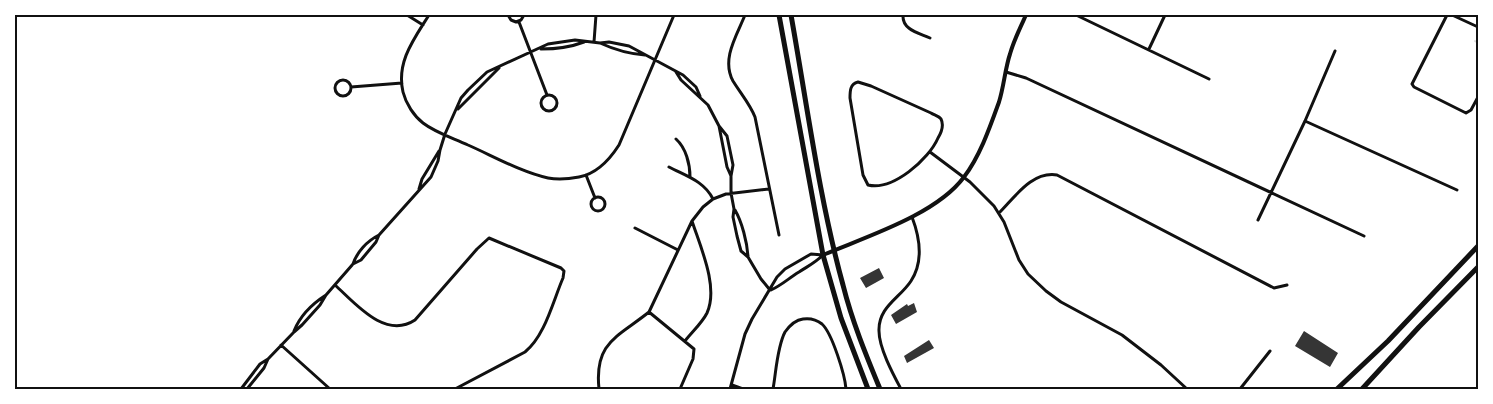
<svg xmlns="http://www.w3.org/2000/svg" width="1493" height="404" font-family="Cabin,sans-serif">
  <rect width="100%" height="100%" fill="#fff"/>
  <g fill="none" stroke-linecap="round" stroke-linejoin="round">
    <!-- stream -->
    <path stroke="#d9d9d9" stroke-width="2" d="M1475,41L1478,43"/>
  </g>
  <!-- building -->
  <path fill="#353535" d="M879,268L884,278L866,288L860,278Z
    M914,303L917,312L896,324L891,315L907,304L908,306Z
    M1304,331L1338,353L1330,367L1295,346Z
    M929,340L934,348L907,363L904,356Z"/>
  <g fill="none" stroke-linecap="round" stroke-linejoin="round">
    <!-- minor -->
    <path stroke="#111" stroke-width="3" d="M407,15L423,25
      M429,15C414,39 396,62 403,92C406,104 414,116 423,123C436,133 453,138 468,145C493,156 521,172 548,178C558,180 569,179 579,177C596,174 610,159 619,145L674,15
      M508,15L511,20L516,22L521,20L524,15
      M745,15C737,35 721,59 733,81C741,94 750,104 755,117L779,235
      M903,15C902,30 919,33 930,38
      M1076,15L1209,79
      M1447,15L1412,84L1414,87L1466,113L1471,110L1478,97
      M1452,15L1478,27
      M519,22L547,95
      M594,42L596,15
      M600,43C613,49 630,54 645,55
      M541,49C555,49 571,47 584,42
      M1149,49L1165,15
      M676,72L681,80L708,105L719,126L727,136L733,165L731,176V193L734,209L733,217L737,236L741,251L748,257L761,279L770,290
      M1006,72L1026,78L1364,236
      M335 88a8 8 0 1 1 16 0a8 8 0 1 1-16 0Z
      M858,82L871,86L931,113C934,115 939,116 941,119C944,125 941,133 938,138C929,159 893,191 868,185L863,175L850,98C850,91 850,84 858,82Z
      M351,87L402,83
      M541 103a8 8 0 1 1 16 0a8 8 0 1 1-16 0Z
      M458,109L499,68
      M1305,121L1457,190
      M719,126L727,167L731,176
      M676,139C686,148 690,164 690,177
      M930,152L970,182L994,206L1004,222L1019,260L1028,274L1046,291L1061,302L1122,335L1161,365L1187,389
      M669,167C686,176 704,181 713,199
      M586,175L595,198
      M419,189L422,179L439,151
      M591 204a7 7 0 1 1 14 0a7 7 0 1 1-14 0Z
      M735,210C742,222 747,242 748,256
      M999,213C1015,197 1032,171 1057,175L1274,288L1287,285
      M1258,220L1305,121L1335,51
      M635,228L678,250
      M353,264C357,252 367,241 379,235
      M335,285C355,303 385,340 415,320L477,249L489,238L561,268L564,271L563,278C553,301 545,336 525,352L455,389
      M771,290C782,285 789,278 799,272C808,266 815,263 823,255
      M649,312L692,221L703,207L713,199L726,194L769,189
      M649,312L694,349L693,359L680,389
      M294,331C300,316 312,304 326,295
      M685,341C692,332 702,323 707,313C719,287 700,246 692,221
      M281,345L330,389
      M732,385L743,389
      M241,389L260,364L268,359L294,332L302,325L320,305L326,295L353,264L361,260L376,242L379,235L431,177L438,161L440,150L445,134L461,98L468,90L487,72L548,44L575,40L600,43L609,42L629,46L683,75L696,87L700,96
      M247,389L264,368L268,359
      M599,389C594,342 618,337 649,312
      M730,389L745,334L752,319L777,277L785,269L811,254L823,255
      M773,389C776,373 777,347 785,332C790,325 795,320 803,319C810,318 817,320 822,324C832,333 845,375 846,389
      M901,389C893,374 879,348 879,331C878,307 900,298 911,281C924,261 920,238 912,217
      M1240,389L1270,351"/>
    <!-- tertiary -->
    <path stroke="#111" stroke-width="4" d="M823,255C865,237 936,215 964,177C980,156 990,127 999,102C1004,86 1005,69 1010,54C1014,40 1020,28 1026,15"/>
    <!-- primary -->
    <path stroke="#111" stroke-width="5" d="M779,15L823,255L841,318L868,389
      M791,15C807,104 819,198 843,285C852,321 866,355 880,389
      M1337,389L1388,341L1478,246
      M1362,389L1419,327L1478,267"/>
  </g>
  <!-- border -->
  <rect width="1493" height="404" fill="none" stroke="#ffffff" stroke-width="32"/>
  <rect x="16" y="16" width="1461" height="372" fill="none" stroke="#111" stroke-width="2"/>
</svg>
